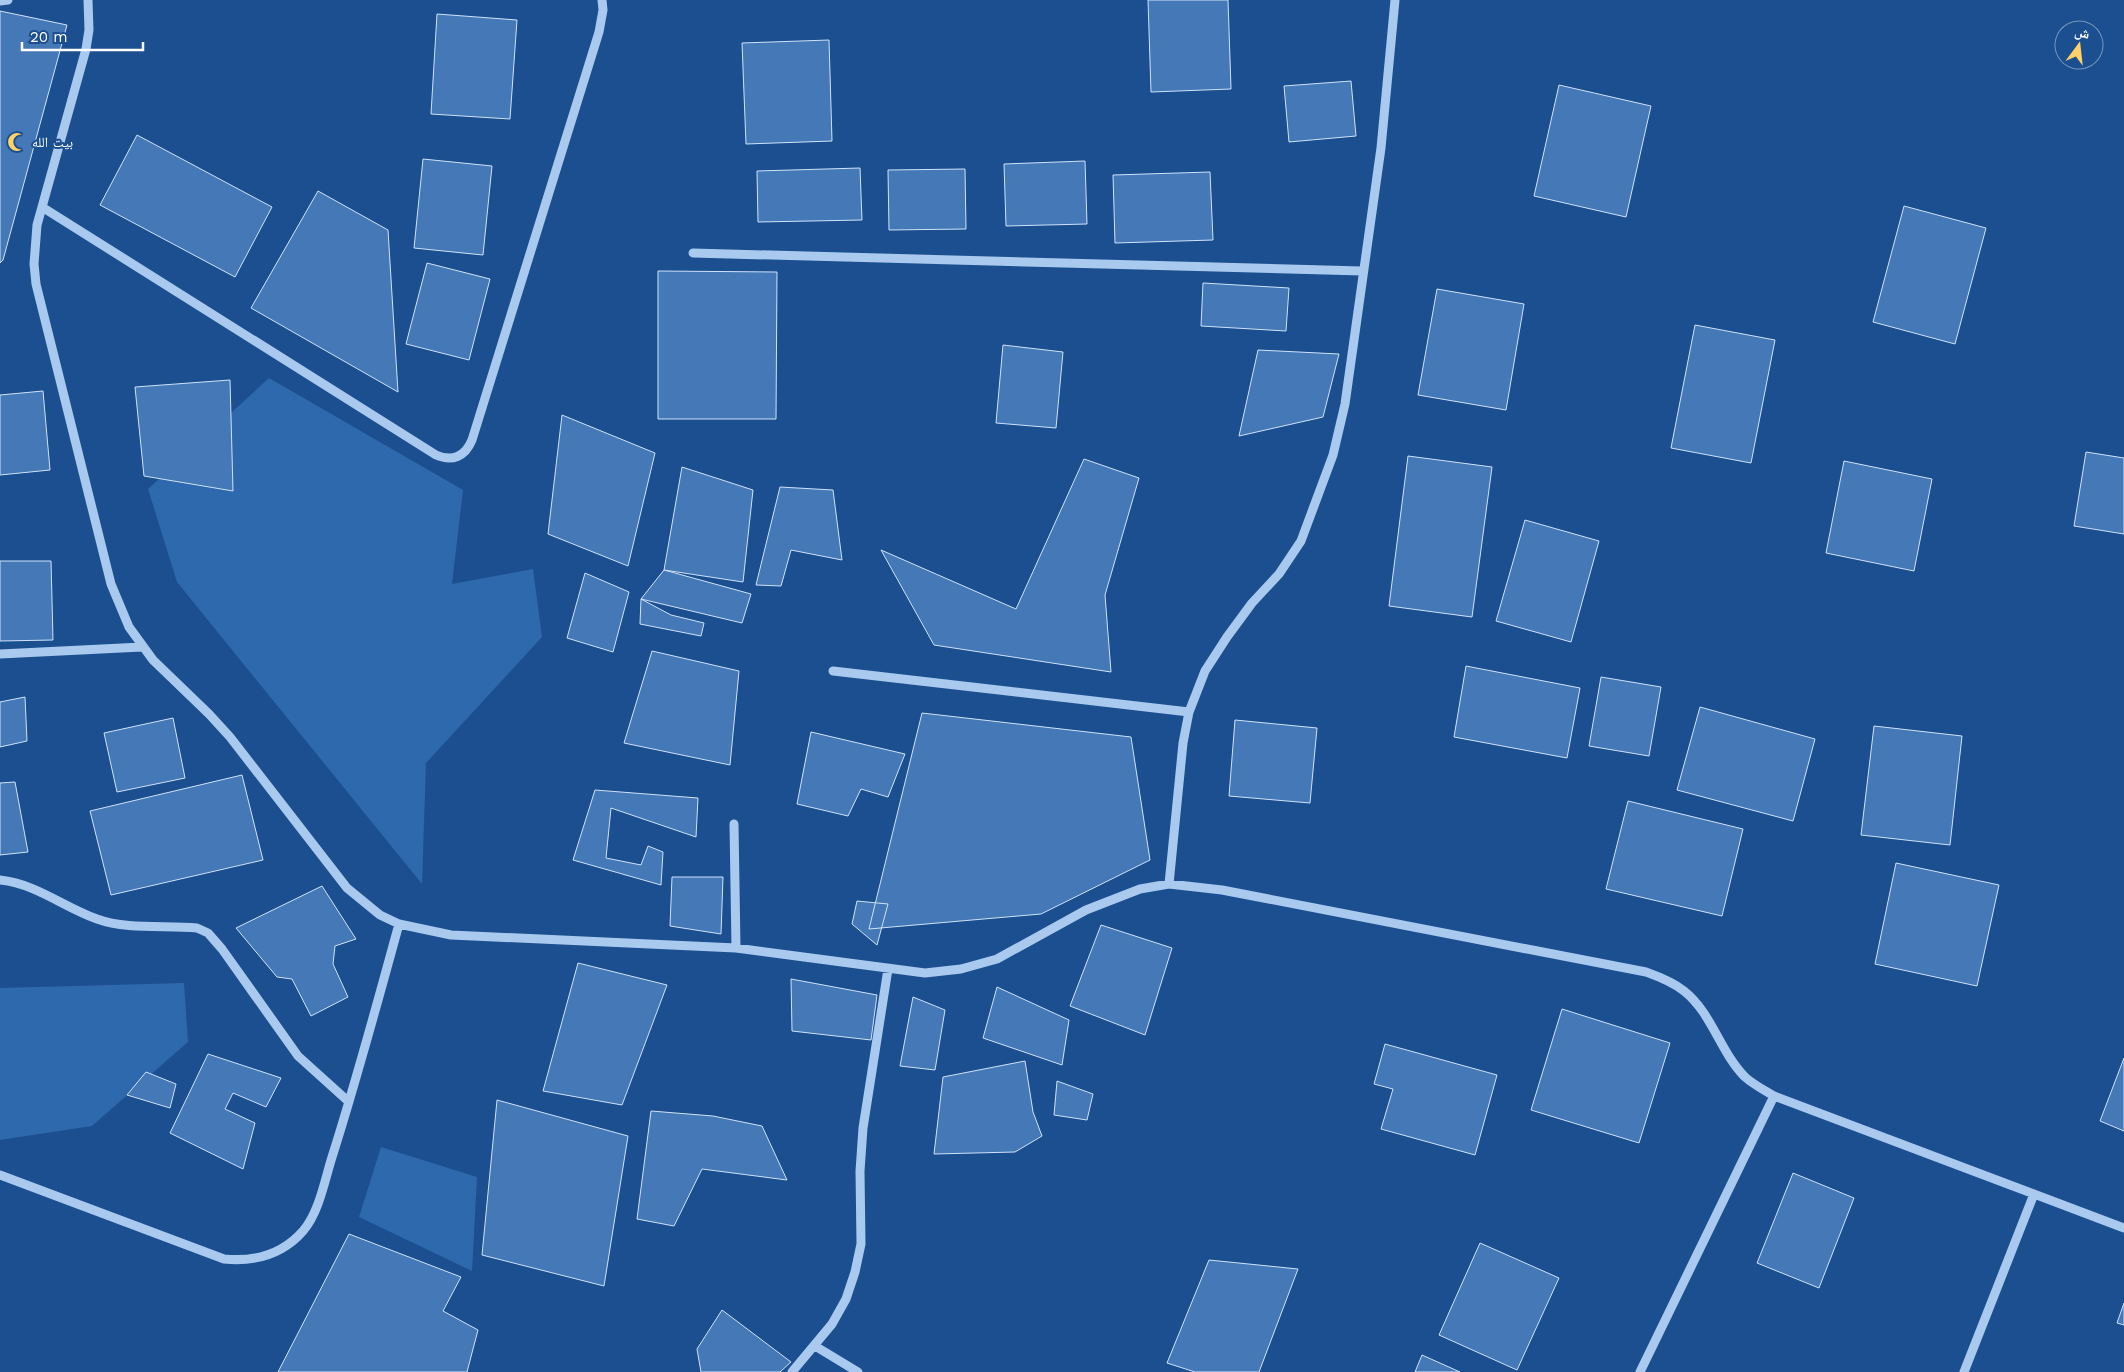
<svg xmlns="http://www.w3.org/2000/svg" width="2124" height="1372" font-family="'Work Sans','Noto Naskh Arabic',sans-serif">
  <rect width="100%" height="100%" fill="#1b4f8f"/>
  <!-- green -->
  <path fill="#2e69ad" d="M269,378L463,490L452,584L533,569L542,637L426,763L422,884L177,582L148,489Z
    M184,983L188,1042L92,1126L0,1140V988Z
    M381,1147L477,1177L472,1271L359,1217Z"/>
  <!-- building -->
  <path fill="#4478b7" stroke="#cfe3fa" d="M1148,0H1228L1231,89L1151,92Z
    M0,11L67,25L3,260L0,263Z
    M437,14L517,20L510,119L431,114Z
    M829,40L832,141L746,144L742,43Z
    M1351,81L1356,136L1289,142L1284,86Z
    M1559,85L1651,106L1626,217L1534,196Z
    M137,135L272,207L235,277L100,205Z
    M423,159L492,166L483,255L414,248Z
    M1085,161L1087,224L1006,226L1004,164Z
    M860,168L862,220L758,222L757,171Z
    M965,169L966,229L889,230L888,170Z
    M1210,172L1213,240L1115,243L1113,175Z
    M318,191L388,230L398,392L251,308Z
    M1904,206L1986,228L1955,344L1873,322Z
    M427,263L490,279L469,360L406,344Z
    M658,271L777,272L776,419H658Z
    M1203,283L1289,288L1286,331L1201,326Z
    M1437,289L1524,304L1506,410L1418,395Z
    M1695,325L1775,340L1751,463L1671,448Z
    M1003,345L1063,352L1056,428L996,423Z
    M1258,350L1339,354L1323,417L1239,436Z
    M230,380L233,491L144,476L135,387Z
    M43,391L50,470L0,475V395Z
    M562,415L655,453L628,566L548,534Z
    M2086,452L2124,458V534L2074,526Z
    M1408,456L1492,467L1472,617L1389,606Z
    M1084,459L1139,478L1105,595L1111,672L934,645L881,550L1016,609Z
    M1844,461L1932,479L1914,571L1826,553Z
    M682,467L753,490L743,582L664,570Z
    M780,487L833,490L842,560L791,550L781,586L756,585Z
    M1525,520L1599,541L1571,642L1496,621Z
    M0,561H51L53,640L0,641Z
    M664,570L751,594L742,623L641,599Z
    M585,573L629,592L613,652L567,638Z
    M641,599L671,615L704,623L701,636L640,624Z
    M652,651L739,671L730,765L624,743Z
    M1466,666L1580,688L1567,758L1454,737Z
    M1601,677L1661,687L1649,756L1589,746Z
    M25,697L27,741L0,747V702Z
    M1700,707L1815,739L1793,821L1677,790Z
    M922,713L1131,737L1150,860L1041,914L869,929Z
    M173,718L185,778L117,792L104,733Z
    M1235,720L1317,728L1310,803L1229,796Z
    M1874,726L1962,736L1950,845L1861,835Z
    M811,732L905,754L888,797L861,789L848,816L797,804Z
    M242,775L263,860L111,895L90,811Z
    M15,782L28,852L0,855V783Z
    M595,790L698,798L696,837L611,808L606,858L641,865L648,846L663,852L661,885L573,860Z
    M1628,801L1743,829L1722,916L1606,889Z
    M1896,863L1999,885L1977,986L1875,964Z
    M672,877H723L721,934L670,926Z
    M322,886L356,939L335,946L333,964L348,997L311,1016L292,979L277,977L236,928Z
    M857,901L888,904L877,945L852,924Z
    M1101,925L1172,948L1145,1035L1070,1006Z
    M578,963L667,985L622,1105L543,1091Z
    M791,979L877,995L871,1040L792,1031Z
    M997,987L1069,1020L1062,1065L983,1038Z
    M913,997L945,1010L935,1070L900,1066Z
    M1562,1009L1670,1043L1639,1143L1531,1110Z
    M1385,1044L1497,1075L1475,1155L1381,1129L1393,1089L1374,1084Z
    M208,1054L281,1078L266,1107L233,1093L225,1109L255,1123L243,1169L170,1133Z
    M2124,1058V1131L2100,1121Z
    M1025,1061L1033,1112L1042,1136L1015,1152L934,1154L943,1077Z
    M146,1072L176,1084L170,1108L127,1095Z
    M1057,1081L1093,1094L1087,1120L1054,1115Z
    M497,1100L628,1136L604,1286L482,1255Z
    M651,1111L713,1116L762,1126L787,1180L702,1169L674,1226L637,1219Z
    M1793,1173L1854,1198L1819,1288L1757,1263Z
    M349,1234L461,1277L443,1311L478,1330L467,1372H278Z
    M1480,1243L1559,1278L1517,1370L1439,1335Z
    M1209,1260L1298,1269L1259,1372H1195L1167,1363Z
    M2124,1303V1325L2117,1323Z
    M722,1310L791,1362L780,1372H701L697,1349Z
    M1422,1355L1460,1372H1415Z"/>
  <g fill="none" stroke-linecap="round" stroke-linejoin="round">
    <!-- minor -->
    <path stroke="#a9c9ee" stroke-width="9" d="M88,0L89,30L86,49L37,225L34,264L36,284L111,584L129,627L153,660L209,714L230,737L347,888L380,915L399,924L451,935L736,948L925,973L961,969L997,959L1086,910L1140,889L1169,884L1222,890L1646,972C1660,977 1673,982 1684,991C1712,1013 1720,1052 1745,1077C1754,1085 1764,1090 1774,1096L2124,1228
      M0,1L8,0
      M42,207L436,455C452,462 465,457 472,440L599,32L603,10L602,0
      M693,253L1362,271
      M0,654L142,647
      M833,671L1189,712
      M734,824L736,948
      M0,880C37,884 63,907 97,919C127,930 165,925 197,928L208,933L222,949L298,1056L349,1102
      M1169,884L1183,743L1189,712L1205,671L1227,637L1252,603L1279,574L1301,541L1333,455L1345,404L1381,148L1395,0
      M0,1175L224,1259C255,1262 282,1255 303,1231C320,1211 325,1178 333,1154C357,1078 378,1001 399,924
      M815,1346L858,1372
      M792,1372L832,1324L846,1299L855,1272L861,1244L860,1171L863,1128L888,969
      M1640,1372L1774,1096
      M1964,1372L2034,1194"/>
  </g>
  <!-- icons -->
  <defs>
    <g id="mosque-bare" transform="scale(1.5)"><path d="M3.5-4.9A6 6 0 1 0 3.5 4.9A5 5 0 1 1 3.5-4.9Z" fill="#ffd166" stroke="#1b4f8f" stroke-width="2.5" paint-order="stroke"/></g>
  </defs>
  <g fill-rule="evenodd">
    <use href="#mosque-bare" x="17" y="142"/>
  </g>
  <g text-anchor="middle" stroke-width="4" stroke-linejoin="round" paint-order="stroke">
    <!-- poi labels -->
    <g font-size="14" fill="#fff" stroke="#1b4f8f" text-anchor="start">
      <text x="32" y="147">بيت الله</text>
    </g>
  </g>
  <!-- north arrow -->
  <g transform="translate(2079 45) rotate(15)"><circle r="24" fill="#1b4f8f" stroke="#7695bc"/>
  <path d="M0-4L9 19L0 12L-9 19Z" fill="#ffd166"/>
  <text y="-8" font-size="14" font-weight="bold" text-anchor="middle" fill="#ffffff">ش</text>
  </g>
  <!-- scale -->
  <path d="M22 42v8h121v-8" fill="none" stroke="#ffffff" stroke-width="2.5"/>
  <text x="30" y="42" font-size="15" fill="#ffffff" stroke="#1b4f8f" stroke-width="4" paint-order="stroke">20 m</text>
</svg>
